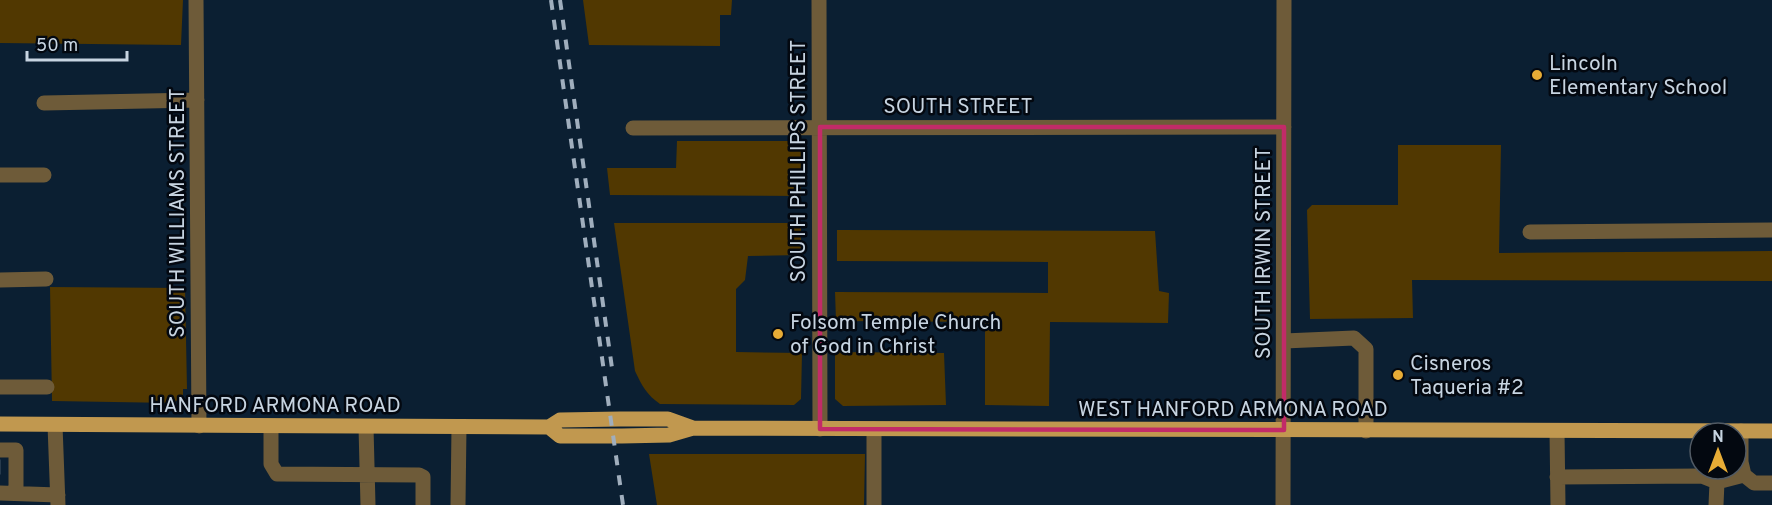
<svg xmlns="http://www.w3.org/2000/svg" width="1772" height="505" font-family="Overpass,sans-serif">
  <rect width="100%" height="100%" fill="#0b1f32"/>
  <!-- green -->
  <path fill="#513801" d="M0,0H183L181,45L0,43Z
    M583,0H732L731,15H720V46L589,45Z
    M677,141H792L801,148V196L610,195L607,168H676Z
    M1398,145H1501L1499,253L1772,251V281L1412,280L1413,318L1310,319L1307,210L1312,205H1398Z
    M614,223H801V255L748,256L745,280L736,289V352L802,353L801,399L794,405L660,404C647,395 642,386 635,371Z
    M837,230L1155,231L1159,291L1169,293L1168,323L1050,322L1049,406L985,405V322L836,321L835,292L1048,293V262L837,261Z
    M50,287L185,288L187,389H183V395L174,403L52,401Z
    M835,352L944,353L946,405L843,406L835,399Z
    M649,454H865L864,505H657Z"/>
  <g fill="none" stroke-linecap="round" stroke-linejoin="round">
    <!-- minor-tunnel -->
    <path stroke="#273a4c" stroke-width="15" stroke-dasharray="15 8" stroke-linecap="butt" d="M0,467H1"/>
    <!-- minor -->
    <path stroke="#6e5b39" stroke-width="15" d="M196,0L199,426
      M819,0L820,429
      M44,103L197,100
      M633,128L1284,127
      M0,175H44
      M1530,232L1772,230
      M0,280L46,279
      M1284,341L1354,338L1366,349V431
      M0,387H47
      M55,425L58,505
      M271,427V464L277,474L419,475L423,477V505
      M366,427L368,505
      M1557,431L1558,505
      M1741,431V462L1744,475
      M0,450H16V493
      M1557,477L1702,476L1717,482
      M0,493L58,495
      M458,505L459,427
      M874,505V429
      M1283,505L1284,0
      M1716,505L1717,482L1744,475L1754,483H1772"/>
    <!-- major -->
    <path stroke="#c1984f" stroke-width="15" d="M0,424L549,427L560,420L620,419H668L693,428
      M549,427L560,436H622L669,435L693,428L1772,431"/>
    <!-- rail -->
    <path stroke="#a0aebd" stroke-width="4" stroke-dasharray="10 10" stroke-linecap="butt" d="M551,0L623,505
      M560,0L612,368"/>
  </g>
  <!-- marked area -->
  <path fill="none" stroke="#c22b68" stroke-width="4.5" stroke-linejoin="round" d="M820,127H1284V430L820,429Z"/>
  <!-- markers -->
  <g fill="#e7ac36" stroke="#030810" stroke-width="2">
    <circle cx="1537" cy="75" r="6"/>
    <circle cx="778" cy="334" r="6"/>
    <circle cx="1398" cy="375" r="6"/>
  </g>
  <g text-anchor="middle" stroke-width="5" stroke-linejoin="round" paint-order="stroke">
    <!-- poi labels -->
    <g font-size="21" fill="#c7d4e1" stroke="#030810" text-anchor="start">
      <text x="1549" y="70">Lincoln<tspan x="1549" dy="24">Elementary School</tspan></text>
      <text x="790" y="329">Folsom Temple Church<tspan x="790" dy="24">of God in Christ</tspan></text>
      <text x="1410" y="370">Cisneros<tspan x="1410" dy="24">Taqueria #2</tspan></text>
    </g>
    <!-- street labels -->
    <g font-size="21" fill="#c7d4e1" stroke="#030810">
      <text x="958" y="113">SOUTH STREET</text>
      <text transform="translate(798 161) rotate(-90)" y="7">SOUTH PHILLIPS STREET</text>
      <text transform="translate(177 213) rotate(-90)" y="7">SOUTH WILLIAMS STREET</text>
      <text transform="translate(1263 253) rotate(-90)" y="7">SOUTH IRWIN STREET</text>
      <text x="275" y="412">HANFORD ARMONA ROAD</text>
      <text x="1233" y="416">WEST HANFORD ARMONA ROAD</text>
    </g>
  </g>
  <!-- north arrow -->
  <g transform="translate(1718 451)"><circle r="28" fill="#030810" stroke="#515a64" stroke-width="1.5"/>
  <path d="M0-4.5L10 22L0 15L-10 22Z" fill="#e7ac36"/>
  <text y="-9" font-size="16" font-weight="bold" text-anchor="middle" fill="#c7d4e1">N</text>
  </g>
  <!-- scale -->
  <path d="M27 51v9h100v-9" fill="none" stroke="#c7d4e1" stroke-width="3"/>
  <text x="36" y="51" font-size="18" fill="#c7d4e1" stroke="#030810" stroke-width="4.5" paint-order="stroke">50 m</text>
</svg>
